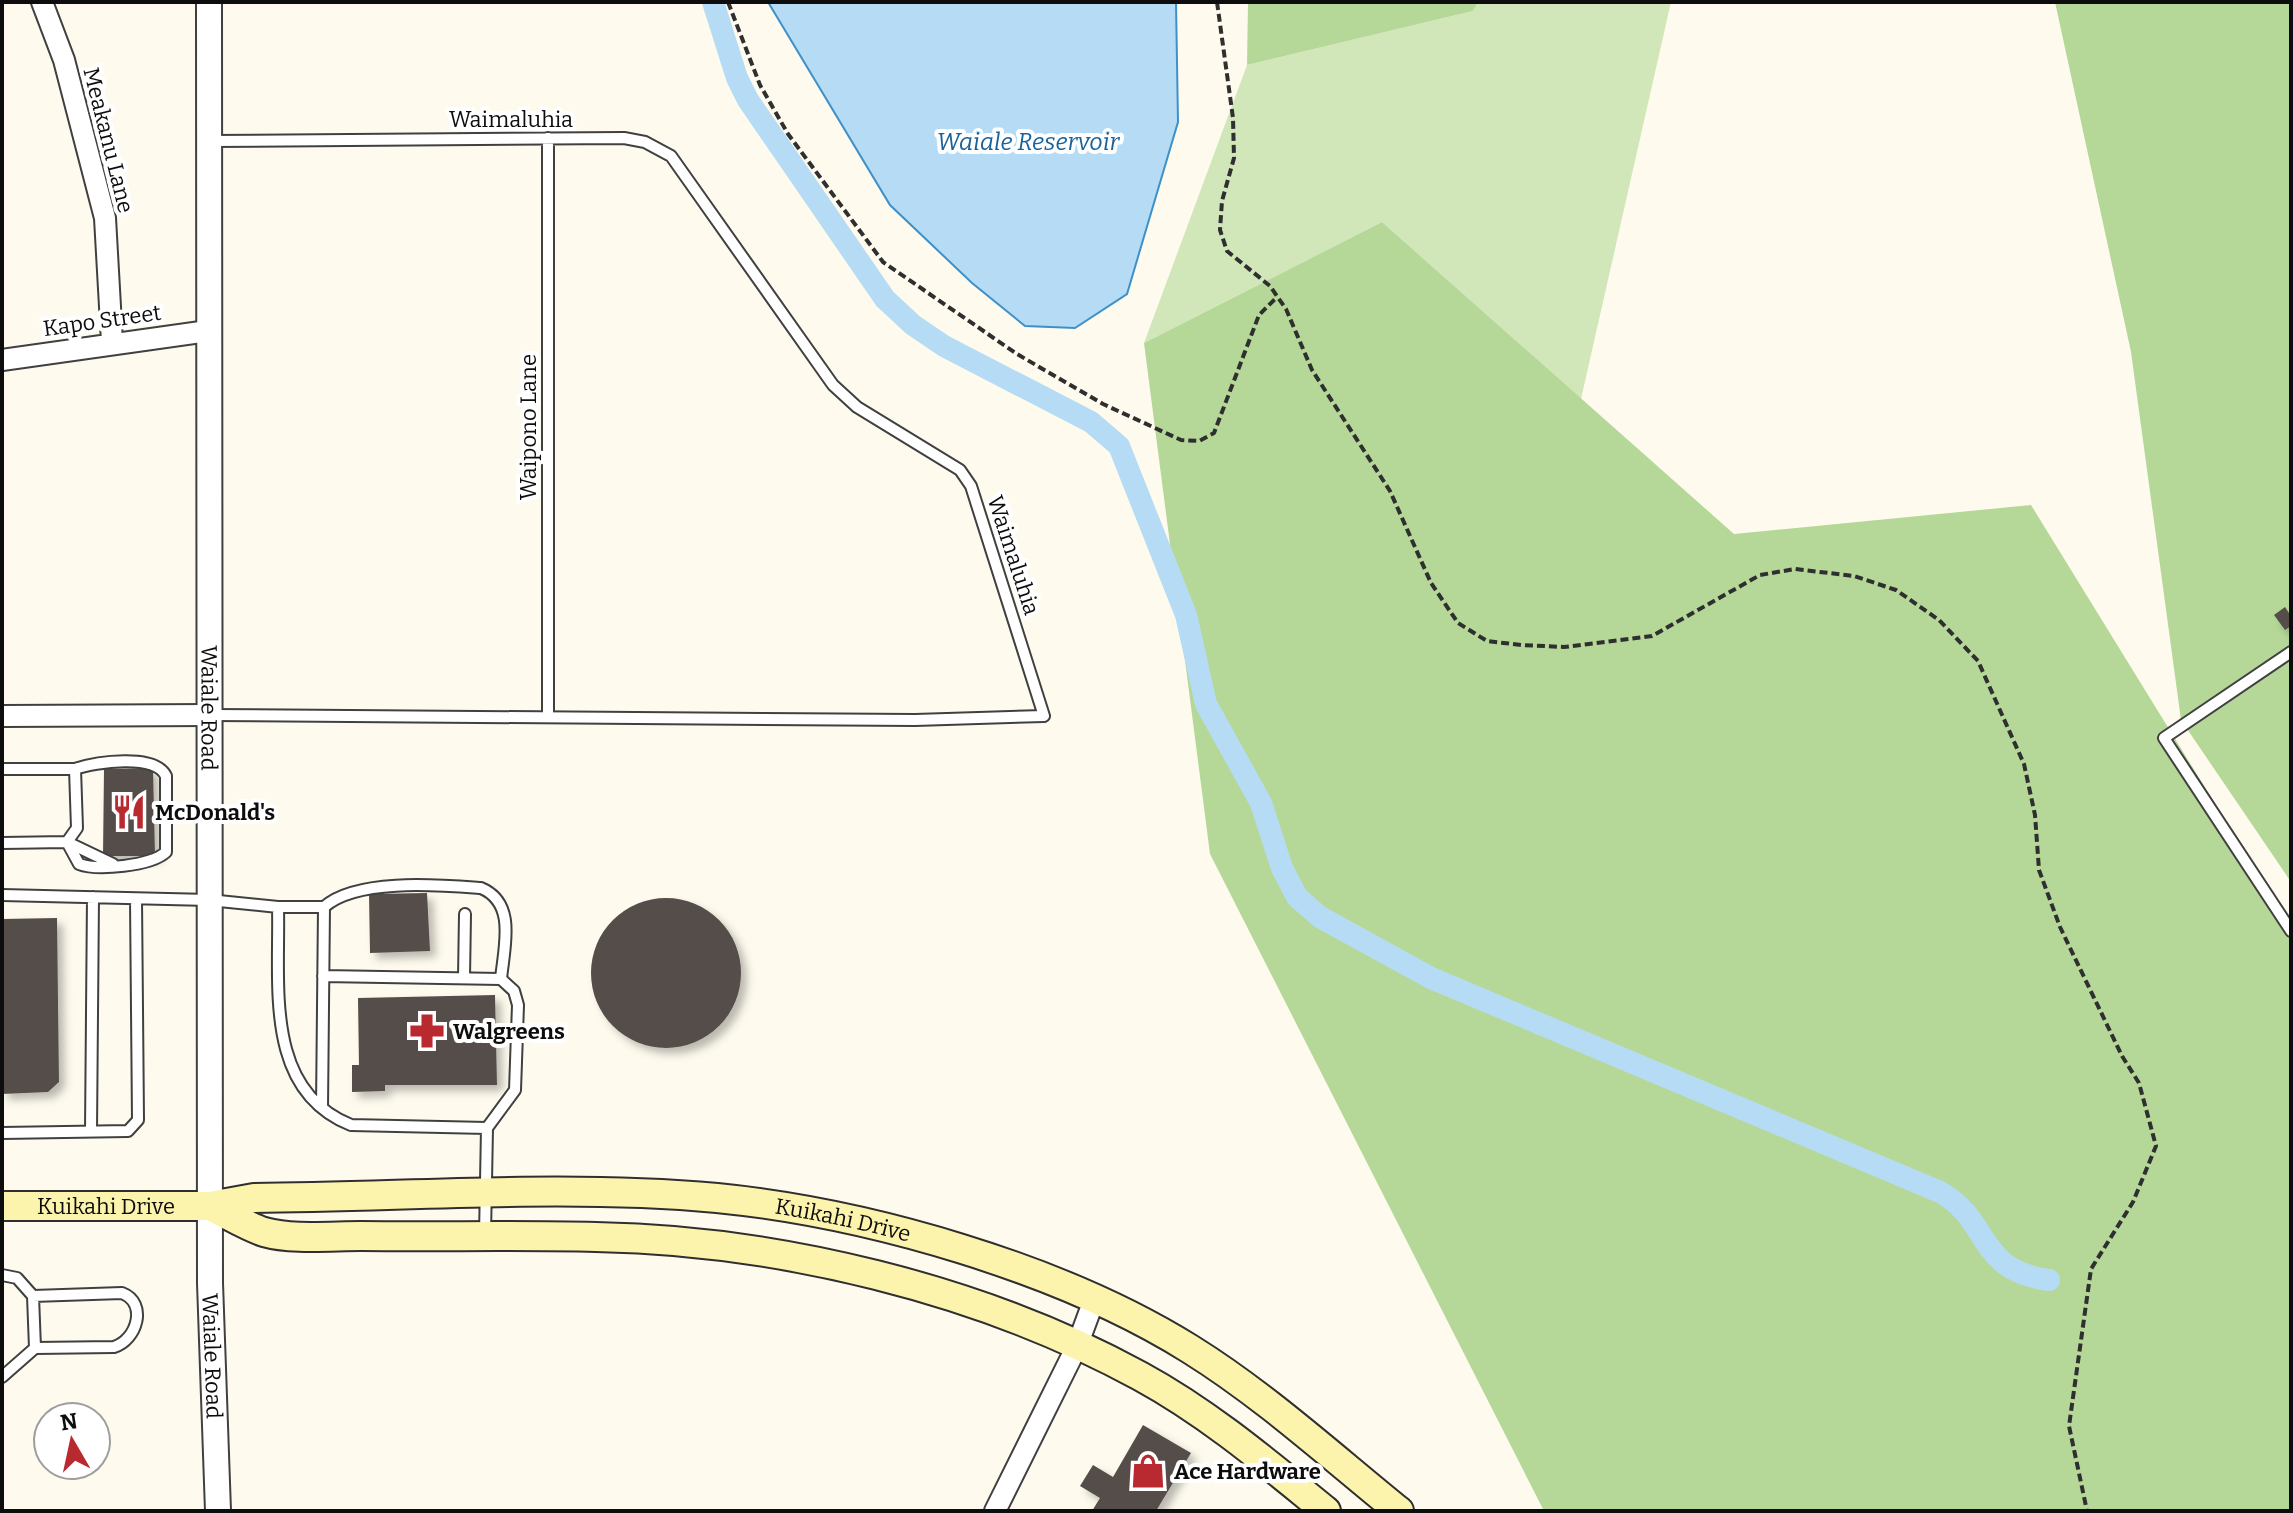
<svg xmlns="http://www.w3.org/2000/svg" width="2293" height="1513" font-family="Bitter,serif">
  <defs>
    <filter id="shadow"><feDropShadow dx="6" dy="6" stdDeviation="4" flood-color="#0004"/></filter>
  </defs>
  <rect width="100%" height="100%" fill="#fefbee"/>
  <!-- green -->
  <path fill="#d1e7b9" d="M1478,2H1671L1581,399L1382,222L1144,343L1247,65L1473,11Z"/>
  <!-- forest -->
  <path fill="#b5d899" d="M1248,2H1478L1473,11L1247,65Z
    M2055,2H2291V882L2181,720L2131,352Z
    M1382,222L1734,534L2031,505L2291,927V1511H1544L1210,854L1144,343Z"/>
  <!-- water -->
  <path fill="#b5dcf4" stroke="#3e90c8" stroke-width="2" d="M768,2H1176L1178,122L1127,294L1075,328L1025,326L972,283L890,205Z"/>
  <g fill="none" stroke-linecap="round" stroke-linejoin="round">
    <!-- canal -->
    <path stroke="#b5dcf4" stroke-width="22" d="M713,2L737,78L748,100L885,299L913,325L944,346L1091,422L1119,446L1186,615L1206,704L1261,803L1282,868L1297,897L1320,917L1431,978L1940,1192C1992,1221 1975,1270 2049,1280"/>
  </g>
  <!-- building -->
  <path fill="#554e4a" filter="url(#shadow)" d="M2285,607L2291,616V626L2285,630L2274,615Z
    M153,768L155,856H103L104,769Z
    M427,893L430,951L370,953L369,894Z
    M591 973a75 75 0 1 1 150 0a75 75 0 1 1-150 0Z
    M57,918L59,1082L48,1092L2,1094V919Z
    M495,995L497,1085H385V1091L352,1092V1065H359L358,998Z
    M1143,1425L1191,1453L1156,1511H1092L1100,1498L1080,1486L1093,1465L1113,1477Z"/>
  <g fill="none" stroke-linecap="round" stroke-linejoin="round">
    <!-- service casing -->
    <g stroke="#404040" stroke-width="14">
      <path id="service" d="M210,141L624,138L645,142L671,156L833,385L857,407L960,470L971,486L1044,716L915,720L210,715
        M2291,652L2164,738L2291,931
        M548,715V138
        M2,769H75L77,828L67,842L2,843
        M67,842L79,864C97,871 151,866 166,852V776C155,753 96,762 75,769
        M67,842L113,864
        M2,895L209,900L278,907C280,984 263,1090 351,1125L487,1128
        M278,907H324L322,1108
        M324,907C356,878 439,885 481,888C517,903 504,947 501,979
        M323,976L501,979L514,991L518,1005L515,1090L487,1128L485,1235
        M464,978L465,914
        M91,1131L93,897
        M2,1133L128,1131L138,1120L136,899
        M2,1275L17,1278L33,1296
        M2,1377L35,1348L114,1347C137,1340 148,1303 122,1293L33,1296L35,1348"/>
    </g>
    <!-- minor casing -->
    <g stroke="#404040" stroke-width="24">
      <path id="minor" d="M42,2L64,60L105,218L112,342
        M2,360L208,331
        M2,716L210,715
        M995,1511L1077,1346L1094,1300"/>
    </g>
    <!-- tertiary casing -->
    <g stroke="#404040" stroke-width="28">
      <g id="tertiary">
        <path id="s1" d="M209,2L210,1283L218,1511"/>
      </g>
    </g>
    <!-- secondary casing -->
    <g stroke="#2f2f2f" stroke-width="32">
      <g id="secondary">
        <path id="s2" d="M2,1206H210L254,1198C407,1197 564,1184 717,1198C868,1213 1060,1268 1190,1349C1264,1395 1331,1456 1399,1511"/>
        <path d="M210,1206C227,1214 246,1226 264,1232C292,1240 331,1236 361,1236C439,1237 517,1235 596,1237C777,1240 981,1289 1140,1376C1208,1413 1267,1463 1326,1511"/>
      </g>
    </g>
    <!-- path -->
    <path stroke="#2f2f2f" stroke-width="4" stroke-dasharray="8 4" stroke-linecap="butt" d="M728,2L760,85L788,134L883,262L1017,354L1103,404L1181,440L1199,441L1214,433L1259,315L1277,297
      M1217,2L1233,118L1234,158L1222,201L1220,230L1227,251L1270,286L1286,309L1312,370L1390,491L1431,583L1458,623L1487,641L1521,645L1564,647L1652,636L1760,575L1795,569L1854,576L1896,590L1939,620L1978,661L2024,764L2035,815L2039,870L2060,927L2122,1056L2139,1083L2156,1146L2133,1202L2091,1269L2069,1426L2087,1511"/>
    <!-- service -->
    <use href="#service" stroke="#fff" stroke-width="10"/>
    <!-- minor -->
    <use href="#minor" stroke="#fff" stroke-width="20"/>
    <!-- tertiary -->
    <use href="#tertiary" stroke="#fff" stroke-width="24"/>
    <!-- secondary -->
    <use href="#secondary" stroke="#fcf3ac" stroke-width="28"/>
  </g>
  <!-- icons -->
  <defs>
    <g id="restaurant-bare" transform="scale(2.76)"><path d="M-5-6h1v4h1v-4h1v4h1v-4h1v5L-1.5 .5V6h-2V.5L-5-1ZM5-6V6H3V1.5H1.5Q1.5-4 5-6Z" fill="#b82a30" stroke="#fff" stroke-width="2.5" paint-order="stroke"/></g>
    <g id="pharmacy-bare" transform="scale(2.76)"><path d="M-2-6h4v4h4v4h-4v4h-4v-4h-4v-4h4Z" fill="#b82a30" stroke="#fff" stroke-width="2.5" paint-order="stroke"/></g>
    <g id="shop-bare" transform="scale(2.76)"><path d="M-5-2.5h2.3a2.7 3.5 0 0 1 5.4 0H5L5.5 6h-11ZM-1.5-2.5h3a1.5 2.3 0 0 0-3 0Z" fill="#b82a30" stroke="#fff" stroke-width="2.5" paint-order="stroke"/></g>
  </defs>
  <g fill-rule="evenodd">
    <use href="#restaurant-bare" x="129" y="812"/>
    <use href="#pharmacy-bare" x="427" y="1031"/>
    <use href="#shop-bare" x="1148" y="1471"/>
  </g>
  <g text-anchor="middle" stroke-width="8" stroke-linejoin="round" paint-order="stroke">
    <!-- street labels -->
    <g font-size="22" fill="#0d0d0d" stroke="#fff">
      <text x="511" y="127">Waimaluhia</text>
      <text transform="translate(109 140) rotate(76)" y="8">Meakanu Lane</text>
      <text transform="translate(102 320) rotate(-8)" y="8">Kapo Street</text>
      <text transform="translate(528 427) rotate(-90)" y="8">Waipono Lane</text>
      <text transform="translate(1014 555) rotate(72)" y="8">Waimaluhia</text>
      <text dy="8" stroke="none"><textPath href="#s1" startOffset="706">Waiale Road</textPath></text>
      <text dy="8" stroke="none"><textPath href="#s2" startOffset="104">Kuikahi Drive</textPath></text>
      <text dy="8" stroke="none"><textPath href="#s2" startOffset="844">Kuikahi Drive</textPath></text>
      <text dy="8" stroke="none"><textPath href="#s1" startOffset="1354">Waiale Road</textPath></text>
    </g>
    <!-- poi labels -->
    <g font-size="22" font-weight="bold" fill="#0d0d0d" stroke="#fff" text-anchor="start">
      <text x="155" y="820">McDonald's</text>
      <text x="453" y="1039">Walgreens</text>
      <text x="1174" y="1479">Ace Hardware</text>
    </g>
    <!-- water labels -->
    <g font-size="24" font-style="italic" fill="#1b629a" stroke="#fff">
      <text x="1028" y="150">Waiale Reservoir</text>
    </g>
  </g>
  <!-- border -->
  <rect width="2293" height="1513" fill="none" stroke="#0d0d0d" stroke-width="8"/>
  <!-- north arrow -->
  <g transform="translate(72 1441) rotate(351)"><circle r="38" fill="#ffffff" stroke="#9e9e9e" stroke-width="2"/>
  <path d="M0-6L14 30L0 20L-14 30Z" fill="#b82a30"/>
  <text y="-12" font-size="22" font-weight="bold" text-anchor="middle" fill="#0d0d0d">N</text>
  </g>
</svg>
